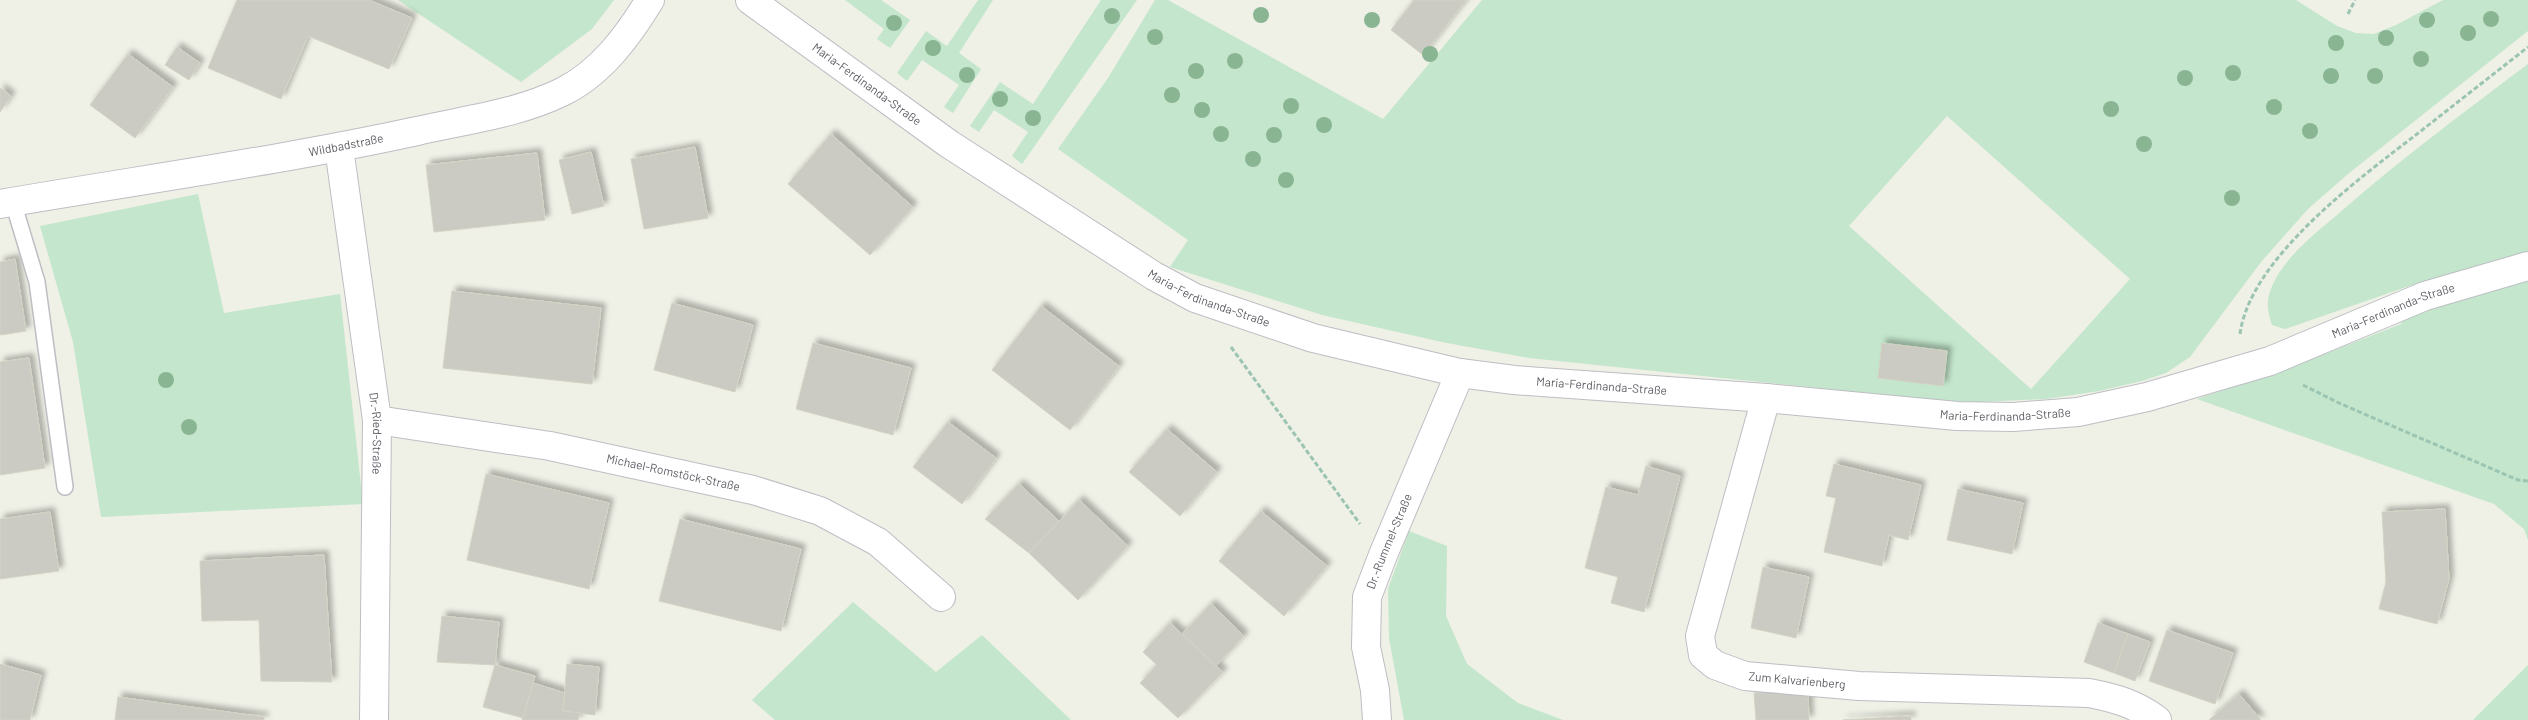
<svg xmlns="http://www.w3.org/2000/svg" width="2528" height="720" font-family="Barlow,sans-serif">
  <defs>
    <filter id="shadow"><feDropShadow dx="4.5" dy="-4.5" stdDeviation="2.5" flood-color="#0004"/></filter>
  </defs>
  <rect width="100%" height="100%" fill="#eff0e6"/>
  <!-- green -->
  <path fill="#c3e6cc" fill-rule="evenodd" d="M398,0H614L592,29L521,82Z
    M845,0H881L910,20L890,48L877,39L884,29Z
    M978,0H993L959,53L981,69L953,113L944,107L959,85L922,60L907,81L897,73L926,31L947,46Z
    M1101,0H1137L1022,164L1012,156L1028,132L994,110L979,132L970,126L1000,82L1033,104Z
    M1155,0H1168L1383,119L1482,0H2296L2337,26L2356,33L2374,34L2396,25L2443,0H2528V31L2348,174L2308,209L2261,262L2190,357L2166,373L2142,381L2099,391L2046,399L1976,402L1934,400L1529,358L1442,342L1322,315L1170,267L1188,240L1058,149L1108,78ZM1947,116L2130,279L2031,389L1849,226Z
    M2528,64V540L2524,529L2494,504L2197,399L2294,366L2401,324L2412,285L2285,329L2272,325C2268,314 2266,303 2270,292C2280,261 2313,235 2337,215C2398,161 2463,113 2528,64Z
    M198,194L224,313L340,294L363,504L101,517L73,342L40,226Z
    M1409,531L1447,546L1446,616L1467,664L1518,703L1563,720H1404L1389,638L1388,589Z
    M853,602L936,672L982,635L1071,720H775L752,700Z
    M2528,665V720H2473Z"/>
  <!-- building -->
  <path fill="#cbcac3" stroke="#d4d3c4" filter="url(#shadow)" d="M237,0H369L412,18L389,69L308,36L281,99L208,68Z
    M1414,0H1466L1423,55L1391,30Z
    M177,47L200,63L189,80L165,65Z
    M128,54L173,87L135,138L90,105Z
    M0,88L11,96L0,112Z
    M831,134L913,207L870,255L788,184Z
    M695,147L708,218L644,229L631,159Z
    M591,152L604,206L572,214L559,160Z
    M537,153L545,220L434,232L426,165Z
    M15,259L26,331L0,335V262Z
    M452,291L601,308L592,384L443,368Z
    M672,303L753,325L735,392L654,370Z
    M1041,306L1119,366L1070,430L992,370Z
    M813,343L911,368L893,435L796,409Z
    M1882,343L1947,351L1943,386L1878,378Z
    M29,358L45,468L0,475V362Z
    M948,422L996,458L962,504L913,467Z
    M1167,429L1217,472L1180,516L1129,472Z
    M1834,464L1921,485L1908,540L1889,535L1882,566L1824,552L1836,498L1826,496Z
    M1646,466L1680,476L1644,612L1611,603L1618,577L1585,568L1606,487L1638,495Z
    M486,474L609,503L589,589L467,560Z
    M1019,484L1059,521L1029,553L985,519Z
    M1958,489L2023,503L2012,554L1947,540Z
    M1079,500L1128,546L1078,600L1029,553Z
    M2445,509L2449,579L2437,624L2379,609L2386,582L2382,512Z
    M1261,511L1327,566L1284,616L1219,561Z
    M50,512L59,571L0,579V519Z
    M680,519L801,549L781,631L659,601Z
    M324,555L332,682L261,681L259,620L202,621L200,561Z
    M1763,567L1809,577L1796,638L1751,628Z
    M1211,604L1244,636L1216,666L1182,634Z
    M442,616L499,622L495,665L437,662Z
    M1170,623L1223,672L1178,718L1140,683L1157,665L1143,652Z
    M2098,623L2128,634L2114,673L2084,662Z
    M2167,630L2233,653L2215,704L2149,681Z
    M2128,634L2150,642L2135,681L2114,673Z
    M0,664L41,675L30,720H0Z
    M567,664L599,667L595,715L563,711Z
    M495,665L535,676L523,718L483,707Z
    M533,683L565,693L563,711L580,713L578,720H522Z
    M1808,691L1809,720H1756L1754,693Z
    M2239,694L2261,720H2209Z
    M118,697L264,717V720H115Z
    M1911,716V720H1843Z"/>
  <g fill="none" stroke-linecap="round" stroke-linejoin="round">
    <!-- service casing -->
    <g stroke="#bdbec4" stroke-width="18">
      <path id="service" d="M13,202L37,282L65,487"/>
    </g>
    <!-- minor casing -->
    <g stroke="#bdbec4" stroke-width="30">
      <g id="minor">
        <path id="s1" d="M750,0L949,144L1154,276L1195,298L1313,338L1460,373L1514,380L1766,398L1957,416L2013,417L2078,412L2147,397L2270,361L2425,296L2528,266"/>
        <path id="s2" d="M339,148L377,420L374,720"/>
        <path id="s3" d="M0,204C139,180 279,161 417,131C465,120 517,114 562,92C601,73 628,36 650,0"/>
        <path id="s4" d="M1766,398L1700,636L1703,655L1715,665L1745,676L1859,686L2089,693C2115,698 2136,704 2157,720"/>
        <path id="s5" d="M377,420L550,446L753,490L820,511L878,542L941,597"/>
        <path id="s6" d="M1377,720L1375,690L1366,647L1367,597L1383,555L1460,373"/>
      </g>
    </g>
    <!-- path -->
    <path stroke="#9bc5b2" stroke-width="3" stroke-dasharray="5 2.5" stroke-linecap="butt" d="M2348,14L2355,0
      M2240,334C2250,258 2360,178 2417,134C2454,105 2491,76 2528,47
      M1231,347L1360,524
      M2303,385L2341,404L2518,480L2528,481"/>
    <!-- service -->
    <use href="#service" stroke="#fff" stroke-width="15"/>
    <!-- minor -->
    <use href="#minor" stroke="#fff" stroke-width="28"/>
  </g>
  <!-- trees -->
  <g fill="#8ab592">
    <circle cx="1261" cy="15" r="8"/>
    <circle cx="1112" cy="16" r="8"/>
    <circle cx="2491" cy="19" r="8"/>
    <circle cx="1372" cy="20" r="8"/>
    <circle cx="2427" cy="20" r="8"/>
    <circle cx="894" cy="23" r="8"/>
    <circle cx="2468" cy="33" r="8"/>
    <circle cx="1155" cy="37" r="8"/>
    <circle cx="2386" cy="38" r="8"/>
    <circle cx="2336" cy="43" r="8"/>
    <circle cx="933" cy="48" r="8"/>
    <circle cx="1430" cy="54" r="8"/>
    <circle cx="2421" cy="59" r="8"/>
    <circle cx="1235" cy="61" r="8"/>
    <circle cx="1196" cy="71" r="8"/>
    <circle cx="2233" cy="73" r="8"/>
    <circle cx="967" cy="75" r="8"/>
    <circle cx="2331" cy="76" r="8"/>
    <circle cx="2375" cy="76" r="8"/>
    <circle cx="2185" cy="78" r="8"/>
    <circle cx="1172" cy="95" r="8"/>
    <circle cx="1000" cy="99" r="8"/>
    <circle cx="1291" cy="106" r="8"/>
    <circle cx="2274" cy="107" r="8"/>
    <circle cx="2111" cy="109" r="8"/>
    <circle cx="1202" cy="110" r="8"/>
    <circle cx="1033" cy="118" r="8"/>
    <circle cx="1324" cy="125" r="8"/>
    <circle cx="2310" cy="131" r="8"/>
    <circle cx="1221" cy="134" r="8"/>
    <circle cx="1274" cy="135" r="8"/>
    <circle cx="2144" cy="144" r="8"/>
    <circle cx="1253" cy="159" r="8"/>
    <circle cx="1286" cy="180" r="8"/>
    <circle cx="2232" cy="198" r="8"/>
    <circle cx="166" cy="380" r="8"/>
    <circle cx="189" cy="427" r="8"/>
  </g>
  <g text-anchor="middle" stroke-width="4.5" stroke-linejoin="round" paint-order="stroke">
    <!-- street labels -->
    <g font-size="12" fill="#5e5f66" stroke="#fff">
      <text dy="4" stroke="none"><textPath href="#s1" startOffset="144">Maria-Ferdinanda-Straße</textPath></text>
      <text dy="4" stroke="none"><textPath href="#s3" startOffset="351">Wildbadstraße</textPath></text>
      <text dy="4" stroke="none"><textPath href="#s1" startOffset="549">Maria-Ferdinanda-Straße</textPath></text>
      <text dy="4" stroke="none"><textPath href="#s1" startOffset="1764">Maria-Ferdinanda-Straße</textPath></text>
      <text dy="4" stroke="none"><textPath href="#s1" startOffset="954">Maria-Ferdinanda-Straße</textPath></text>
      <text dy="4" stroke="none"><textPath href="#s1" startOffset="1359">Maria-Ferdinanda-Straße</textPath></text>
      <text dy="4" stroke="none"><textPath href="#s2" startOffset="288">Dr.-Ried-Straße</textPath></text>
      <text dy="4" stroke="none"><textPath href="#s5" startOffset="301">Michael-Romstöck-Straße</textPath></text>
      <text dy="4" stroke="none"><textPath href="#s6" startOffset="184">Dr.-Rummel-Straße</textPath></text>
      <text dy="4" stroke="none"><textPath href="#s4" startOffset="366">Zum Kalvarienberg</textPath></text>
    </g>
  </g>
</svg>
